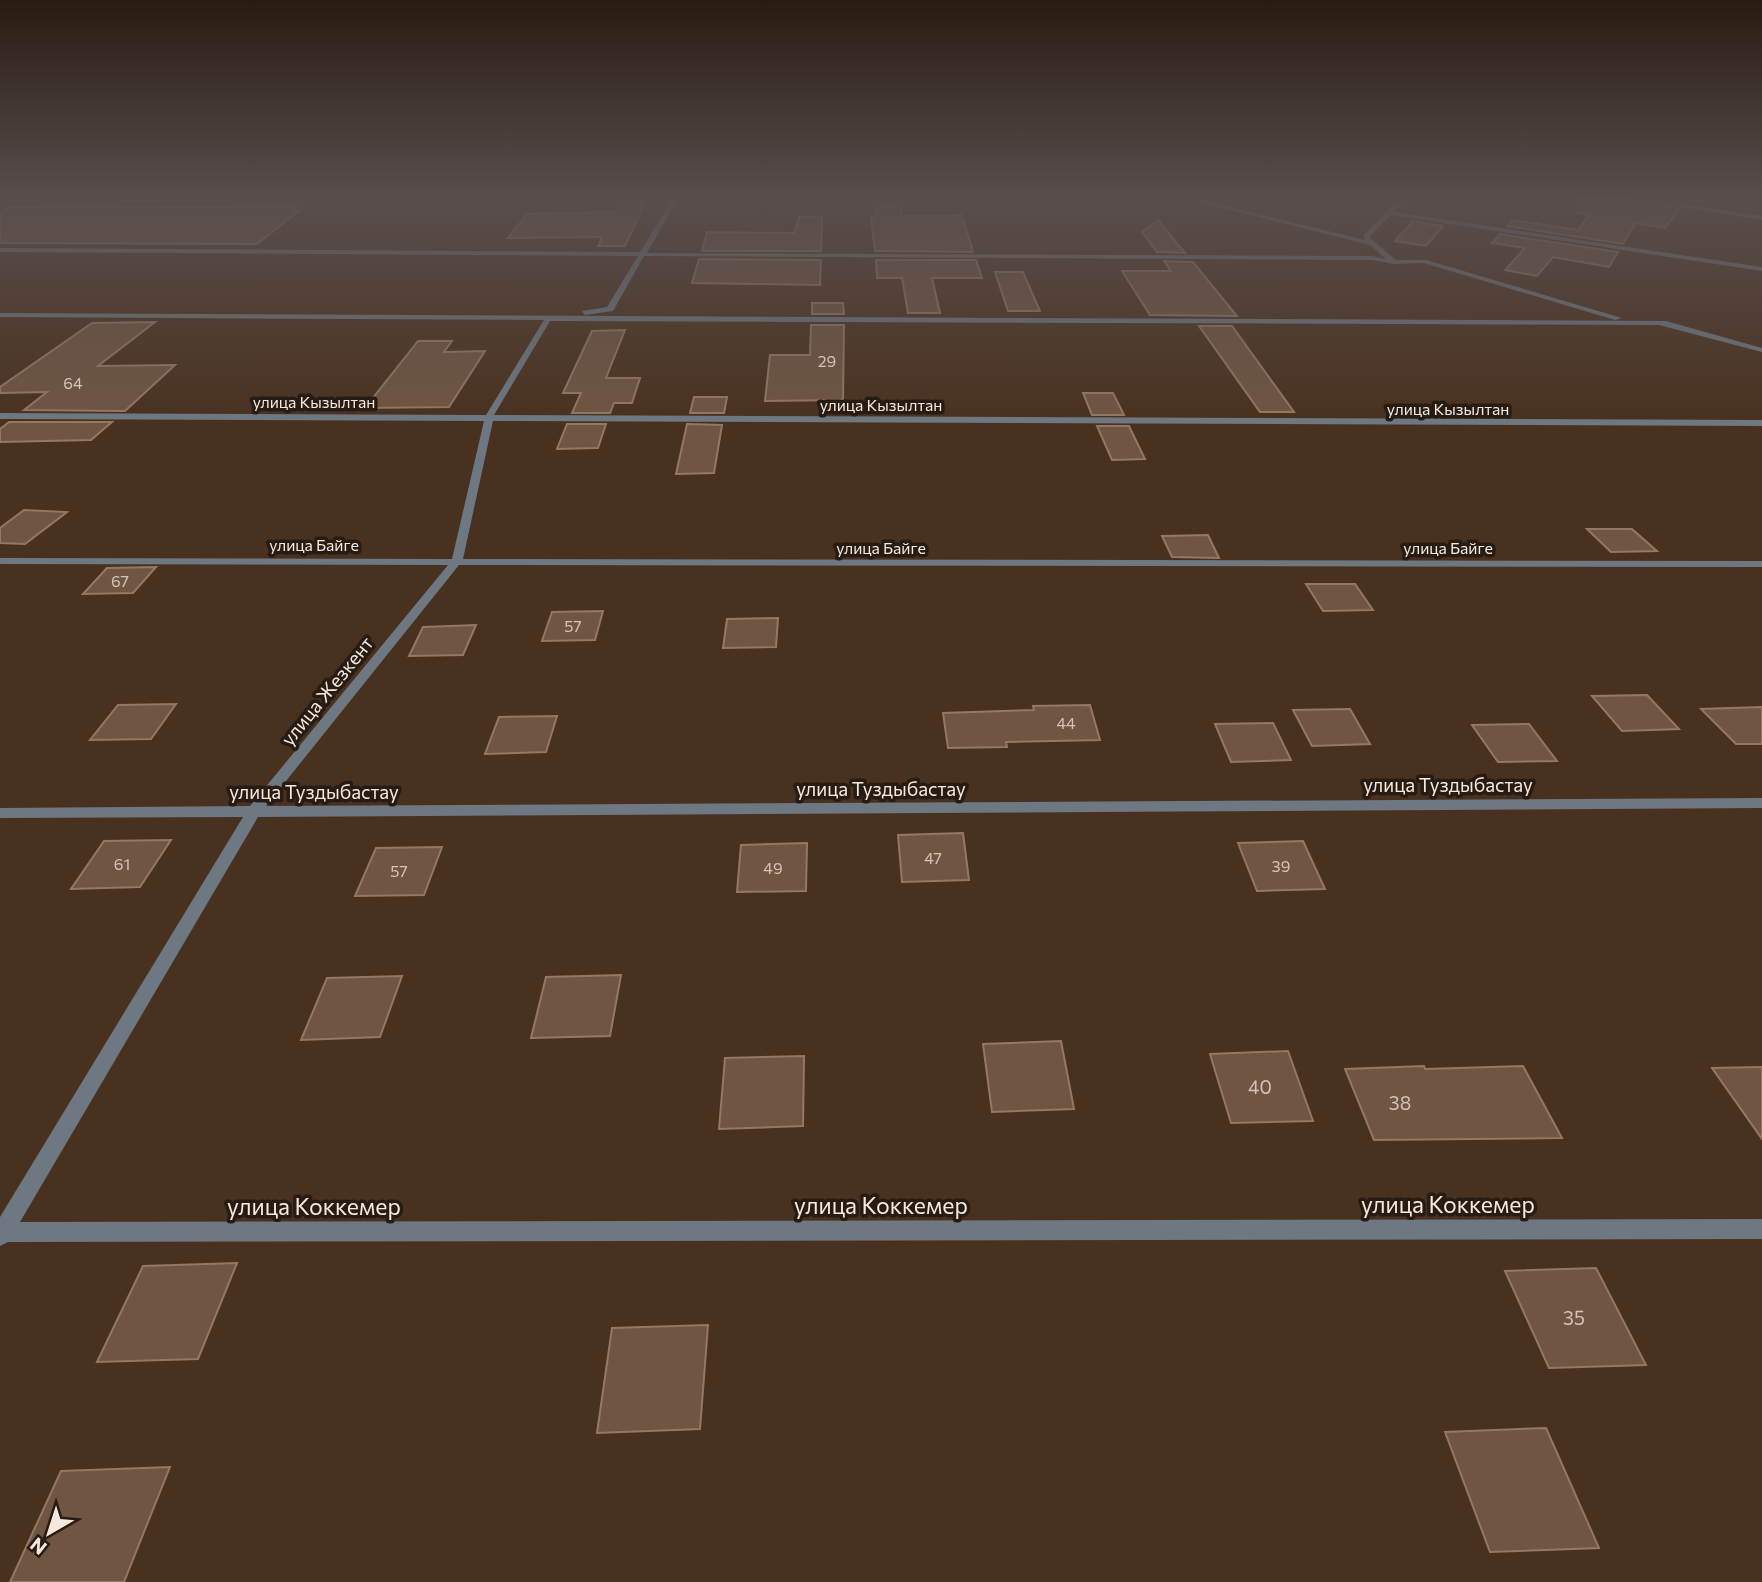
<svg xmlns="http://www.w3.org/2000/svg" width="1762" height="1582" font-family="Commissioner,sans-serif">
  <rect width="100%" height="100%" fill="#49311f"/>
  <!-- building -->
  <path fill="#6f5542" stroke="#947864" stroke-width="2" d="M1578,199H1629L1680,209L1665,228L1635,223L1623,244L1507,226L1513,220L1578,230L1589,215L1577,213Z
    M620,203H645L625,246H598L602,237L508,238L527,214L615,212Z
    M116,206L112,208L299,206L293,211H299L257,244L0,243V212L10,207Z
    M876,206H901V216L962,215L973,252L875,251L871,217H875Z
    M799,217H822L821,251H702L707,232L794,233Z
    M1158,220L1185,253L1157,252L1142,232Z
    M1413,221L1443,226L1426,246L1395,241Z
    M1500,234L1618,252L1609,267L1553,257L1537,276L1505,270L1525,248L1492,243Z
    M699,259L821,260L820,285L692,283Z
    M876,260H976L982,278H932L940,313H908L902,278H877Z
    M1164,261L1193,262L1237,316L1150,315L1122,271H1171Z
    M995,272H1023L1040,311H1008Z
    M812,303H843L844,314H812Z
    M155,322L98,366L175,365L125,411L24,410L47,392L0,393V387L92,323Z
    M811,325H844L843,400L765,401L770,355H810Z
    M1199,326H1232L1294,412H1260Z
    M625,330L606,378H640L632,403H614L610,413H572L581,393H563L592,331Z
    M418,341H452L444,352L485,351L449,407L365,408Z
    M1083,393H1113L1124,415H1092Z
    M694,397H727L724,413H690Z
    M9,422H112L91,440L0,442V429Z
    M567,424H606L598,448L557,449Z
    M687,424L722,425L714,473L676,474Z
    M1097,426H1129L1145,459L1112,460Z
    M24,510L67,512L25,544L0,543V528Z
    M1587,529H1632L1657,551L1611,552Z
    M1208,535L1219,558L1172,557L1162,536Z
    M156,567L133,593L83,594L107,568Z
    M1306,584H1355L1373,610L1323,611Z
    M603,611L595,640L542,641L552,612Z
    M778,618L776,647L723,648L727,619Z
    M476,625L463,655L409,656L423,627Z
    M1647,695L1679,729L1622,731L1592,696Z
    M176,704L151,739L90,740L118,705Z
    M1090,705L1100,740L1006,742L1007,747L948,748L943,713L1034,710L1033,706Z
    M1762,707V744H1736L1701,709Z
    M1350,709L1370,744L1312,746L1293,710Z
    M557,716L546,752L485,754L499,717Z
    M1273,723L1291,760L1231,762L1215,724Z
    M1529,724L1557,761L1498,762L1472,725Z
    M963,833L969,880L902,882L898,835Z
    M171,840L140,887L71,889L104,841Z
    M1303,841L1325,889L1257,891L1238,843Z
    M807,843L806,891L737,892L741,845Z
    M442,847L424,895L355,896L376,848Z
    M621,975L610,1036L531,1038L546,977Z
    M402,976L380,1037L301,1040L327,978Z
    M1061,1041L1074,1109L992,1112L983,1044Z
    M1288,1051L1313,1121L1231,1123L1210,1054Z
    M804,1056L803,1126L719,1129L725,1058Z
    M1424,1066L1425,1069L1523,1066L1562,1138L1374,1140L1345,1069Z
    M1762,1067V1139L1712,1068Z
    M237,1263L198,1359L97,1362L143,1266Z
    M1596,1268L1646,1365L1549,1368L1505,1271Z
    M708,1325L700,1429L597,1433L612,1328Z
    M1546,1428L1599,1548L1490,1552L1445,1432Z
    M170,1467L124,1582H10L61,1471Z"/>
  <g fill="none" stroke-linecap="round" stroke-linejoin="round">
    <!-- minor -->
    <path fill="#6d7882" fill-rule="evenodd" d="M0,199H8L0,203Z
      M480,199H992L677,201L647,253L1372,256L1386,259L1370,245L1187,199H1198L1365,240L1363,236C1373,226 1395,199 1408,199L1394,212L1762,267V271L1391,215L1369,237L1396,260H1426L1622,318L1615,320L1424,263L1394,264L1372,260L644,256L613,311L585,315L582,311L607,307L638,256L0,252V248L640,252L671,201Z
      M1631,199H1648L1762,216V220Z
      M0,313L1666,321L1762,348V352L1659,325L550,321L494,415L1762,420V426L493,421L463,559L1762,561V567L459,565L266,806L1762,798V808L258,817L20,1222L1762,1219V1239L8,1242L0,1246V1217L243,817L0,818V808L250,806L448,565L0,564V558L452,559L484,421L0,419V413L486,415L544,320L0,317Z"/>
  </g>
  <!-- sky -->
  <linearGradient id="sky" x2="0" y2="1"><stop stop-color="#281b11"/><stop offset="0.47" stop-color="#594e4d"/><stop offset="1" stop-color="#594e4d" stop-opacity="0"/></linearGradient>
  <rect width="1762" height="421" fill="url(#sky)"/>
  <g text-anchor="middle" stroke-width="7" stroke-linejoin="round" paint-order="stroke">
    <!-- number labels -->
    <g font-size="16" fill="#d5c3b6">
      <text x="827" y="367">29</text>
      <text x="73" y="389">64</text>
      <text x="120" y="587">67</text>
      <text x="573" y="632">57</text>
      <text x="1066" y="729">44</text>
      <text x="933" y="864">47</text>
      <text x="122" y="870">61</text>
      <text x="1281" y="872">39</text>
      <text x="773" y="874">49</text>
      <text x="399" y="877">57</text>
    </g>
    <!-- far-street labels -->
    <g font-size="16" fill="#f7e8dd" stroke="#271c14">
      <text x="314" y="408">улица Кызылтан</text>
      <text x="881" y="411">улица Кызылтан</text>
      <text x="1448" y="415">улица Кызылтан</text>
      <text x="314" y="551">улица Байге</text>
      <text x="881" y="554">улица Байге</text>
      <text x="1448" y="554">улица Байге</text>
    </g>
    <!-- street labels -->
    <g font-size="19" fill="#f7e8dd" stroke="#271c14">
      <text transform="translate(327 691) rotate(-51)" y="7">улица Жезкент</text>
      <text x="1448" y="792">улица Туздыбастау</text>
      <text x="881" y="796">улица Туздыбастау</text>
      <text x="314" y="799">улица Туздыбастау</text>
    </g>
    <!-- near-number labels -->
    <g font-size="19" fill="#d5c3b6">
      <text x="1260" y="1094">40</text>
      <text x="1400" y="1110">38</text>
      <text x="1574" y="1325">35</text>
    </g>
    <!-- near-street labels -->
    <g font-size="23" fill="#f7e8dd" stroke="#271c14">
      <text x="1448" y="1213">улица Коккемер</text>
      <text x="881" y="1214">улица Коккемер</text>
      <text x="314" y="1215">улица Коккемер</text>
    </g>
  </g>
  <!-- north arrow -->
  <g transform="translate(49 1533) rotate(219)" stroke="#271c14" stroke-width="5" paint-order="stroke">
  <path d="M0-5L12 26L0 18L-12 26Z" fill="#f7e8dd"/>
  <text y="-10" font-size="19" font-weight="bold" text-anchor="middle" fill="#f7e8dd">N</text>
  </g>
</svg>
